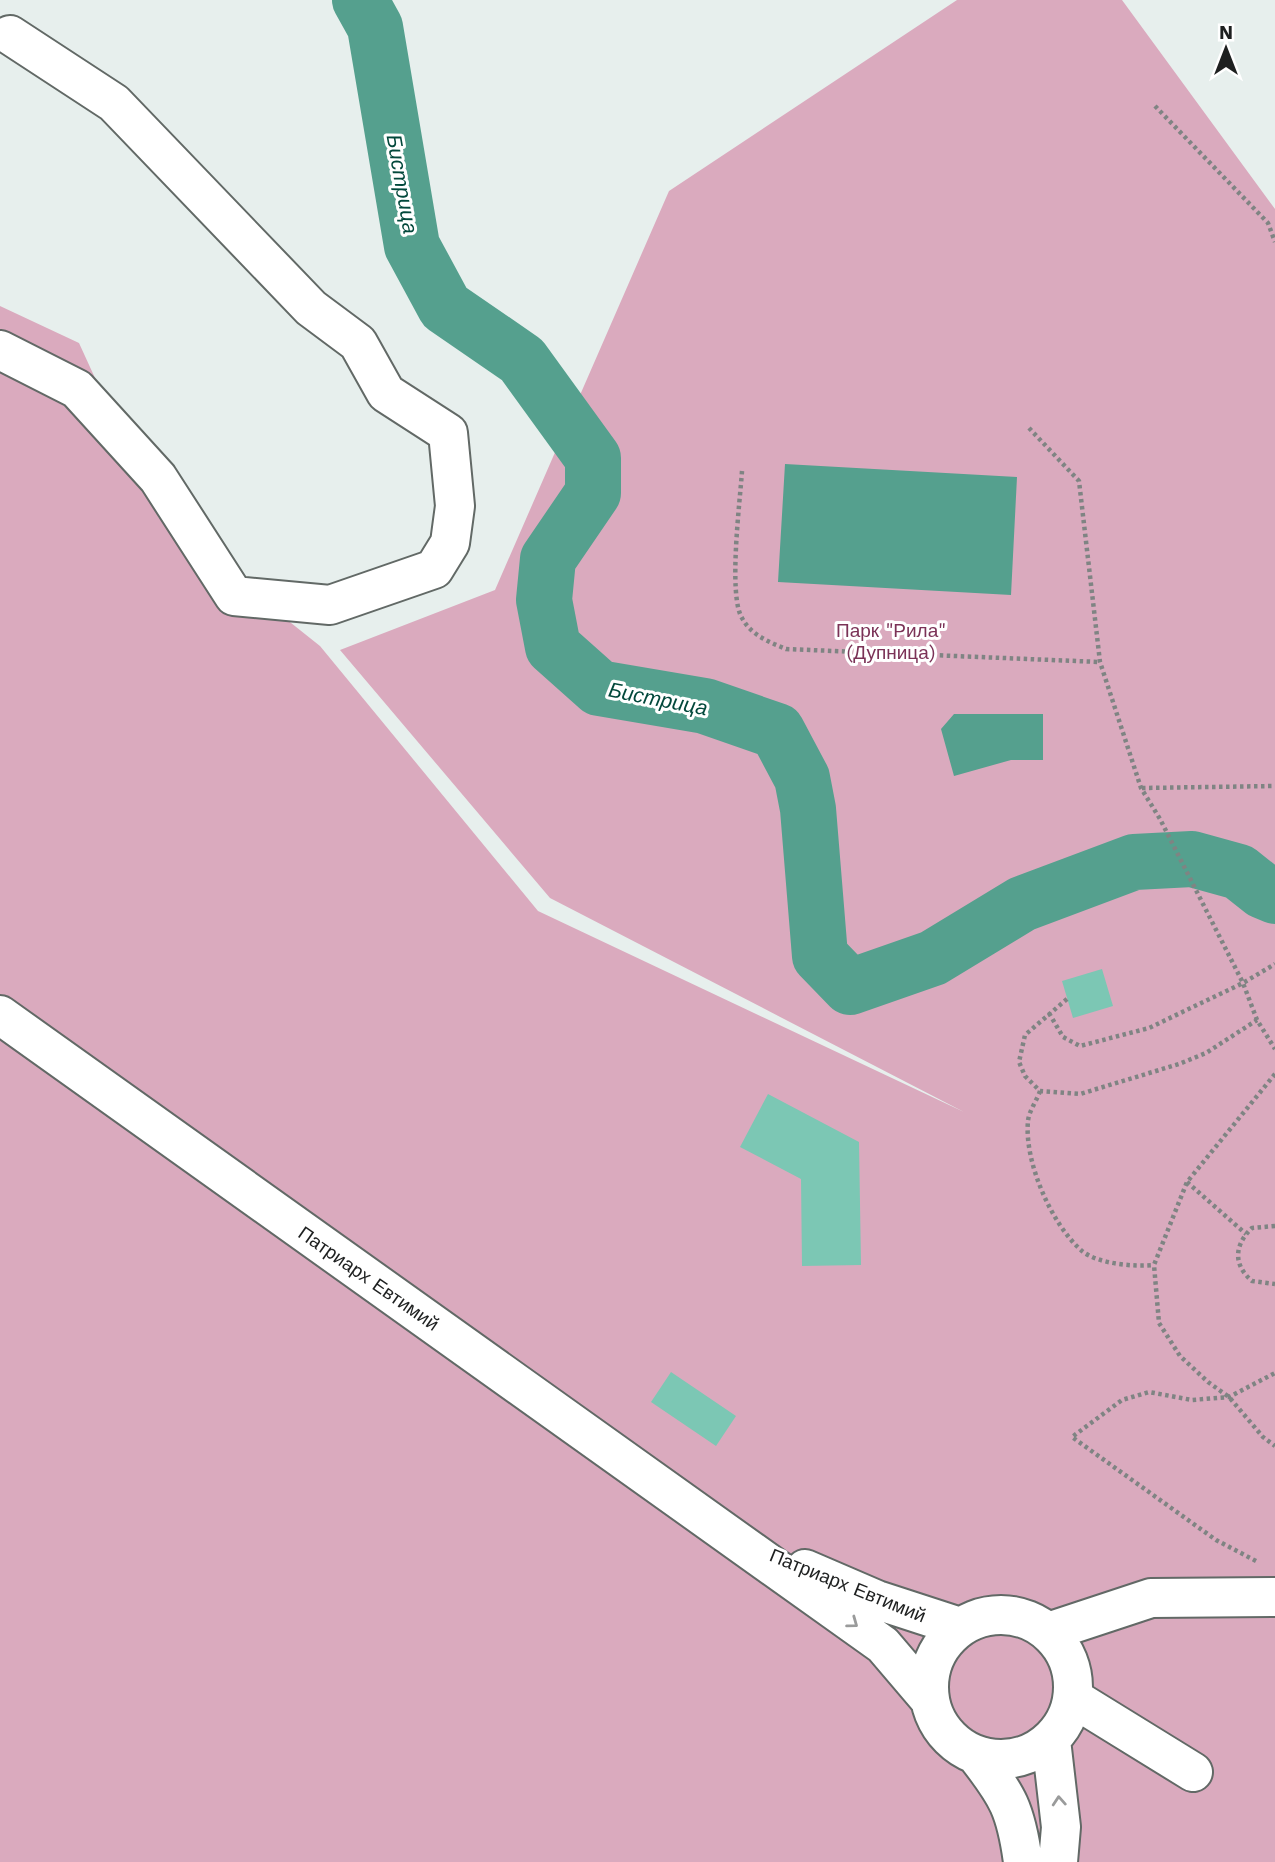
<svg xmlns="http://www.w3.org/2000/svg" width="1275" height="1862" font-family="'Work Sans',sans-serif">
  <rect width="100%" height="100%" fill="#e7efed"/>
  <!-- green -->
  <path fill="#daaabe" d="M957,0H1122L1275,209V1862H0V306L79,343L159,518L320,646L538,911L964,1112L550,898L340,650L495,590L669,191Z"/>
  <!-- water -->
  <path fill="#55a08e" d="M785,464L1017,477L1011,595L778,582Z
    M954,714H1043V760H1011L954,776L941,729Z"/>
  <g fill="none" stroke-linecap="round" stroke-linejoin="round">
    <!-- river -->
    <path stroke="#55a08e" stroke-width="56" d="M360,0L375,27L412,246L445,307L522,360L593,458V493L548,559L544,600L553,647L599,688L705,706L777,731L802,778L808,809L820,956L850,987L933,958L1022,904L1134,862L1192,859L1239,872L1263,891L1275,896"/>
  </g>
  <!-- building -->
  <path fill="#7cc7b4" d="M1102,969L1113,1006L1073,1018L1062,981Z
    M768,1094L859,1142L861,1265L802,1266L801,1179L740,1147Z
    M671,1372L736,1416L716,1446L651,1402Z"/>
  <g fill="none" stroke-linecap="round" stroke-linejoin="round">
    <!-- minor casing -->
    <g stroke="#626966" stroke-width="42">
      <path id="minor" d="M0,350L77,389L158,478L234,596L330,605L434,569L450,543L455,506L448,433L386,393L358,343L311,308L114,103L10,35
        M0,1015L883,1645L929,1699
        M805,1569L877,1600L960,1627
        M929 1687a72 72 0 1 1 144 0a72 72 0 1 1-144 0Z
        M1048,1632L1151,1598L1275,1597
        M1073,1698L1193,1772
        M1051,1740L1061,1827L1058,1862
        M976,1755C1008,1796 1016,1810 1023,1862"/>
    </g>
    <!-- path -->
    <path stroke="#7f8483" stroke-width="4.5" stroke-dasharray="3.5 3.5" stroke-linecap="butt" d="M1155,106L1268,223L1275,242
      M1029,428L1079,481L1100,662L1141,788L1160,819L1243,983L1257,1020L1275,1049
      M742,471C740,502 728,595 742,618C751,635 769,642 786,649L1100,662
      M1142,788L1275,786
      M1067,999L1025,1035L1019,1062L1025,1076L1040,1091L1080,1094L1179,1064L1206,1053L1257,1020
      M1049,1013L1063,1037L1080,1046L1149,1028L1243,983L1275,964
      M1275,1074L1187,1182L1154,1265L1159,1323L1180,1356L1208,1382L1229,1397L1263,1437L1275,1446
      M1040,1091C1037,1100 1029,1111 1028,1121C1024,1161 1051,1224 1082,1251C1098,1264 1134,1267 1154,1265
      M1187,1182L1246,1234
      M1275,1226L1252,1228C1234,1245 1233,1265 1252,1281L1275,1284
      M1256,1561L1216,1540L1072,1437L1122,1400L1149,1392L1192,1400L1229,1397L1275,1373"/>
    <!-- minor -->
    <use href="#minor" stroke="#fff" stroke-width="38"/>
  </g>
  <!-- one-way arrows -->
  <defs><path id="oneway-chevron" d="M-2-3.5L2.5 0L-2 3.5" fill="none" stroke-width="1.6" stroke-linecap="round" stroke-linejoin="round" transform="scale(1.75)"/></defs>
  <g stroke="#9a9b9b">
    <use href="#oneway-chevron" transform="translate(853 1623) rotate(36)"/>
    <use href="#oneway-chevron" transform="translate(1059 1801) rotate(-94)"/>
  </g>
  <g text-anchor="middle" stroke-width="6" stroke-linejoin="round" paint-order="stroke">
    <!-- park labels -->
    <g font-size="19" fill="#7b3257" stroke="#fff">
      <text x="891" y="637">Парк "Рила"<tspan x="891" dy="22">(Дупница)</tspan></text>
    </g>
    <!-- street labels -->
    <g font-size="19" fill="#1e2020" stroke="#fff">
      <text transform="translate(369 1278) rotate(35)" y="7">Патриарх Евтимий</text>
      <text transform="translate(848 1585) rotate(22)" y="7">Патриарх Евтимий</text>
    </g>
    <!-- water labels -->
    <g font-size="21" font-style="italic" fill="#02483b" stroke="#fff">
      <text transform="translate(402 184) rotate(80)" y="7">Бистрица</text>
      <text transform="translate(658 699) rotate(11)" y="7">Бистрица</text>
    </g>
  </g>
  <!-- north arrow -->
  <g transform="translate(1226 49)" stroke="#ffffff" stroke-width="5" paint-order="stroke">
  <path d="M0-5L12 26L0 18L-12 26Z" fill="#1e2020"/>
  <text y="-10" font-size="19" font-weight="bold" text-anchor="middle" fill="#1e2020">N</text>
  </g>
</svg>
